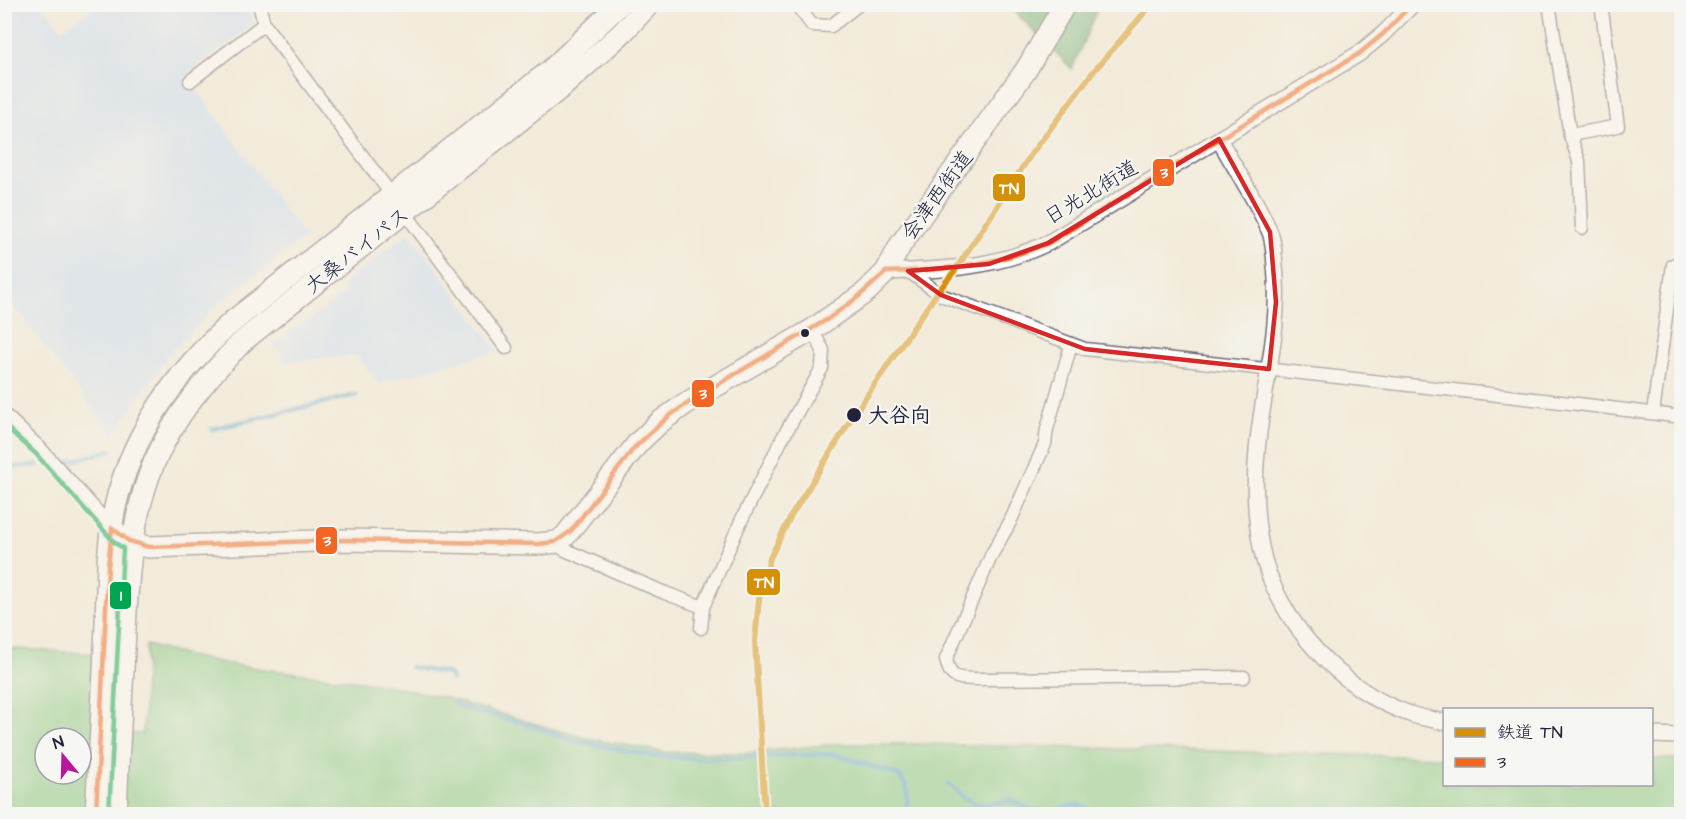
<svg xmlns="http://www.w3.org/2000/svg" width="1686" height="819" font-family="'Architects Daughter','Klee One',sans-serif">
  <rect width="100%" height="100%" fill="#f6f6f2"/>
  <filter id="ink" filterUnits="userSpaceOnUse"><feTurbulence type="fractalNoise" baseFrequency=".0167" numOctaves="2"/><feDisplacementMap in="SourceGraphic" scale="12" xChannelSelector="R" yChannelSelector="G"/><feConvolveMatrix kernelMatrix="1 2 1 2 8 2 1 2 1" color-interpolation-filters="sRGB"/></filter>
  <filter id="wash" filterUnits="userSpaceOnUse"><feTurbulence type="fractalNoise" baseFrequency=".008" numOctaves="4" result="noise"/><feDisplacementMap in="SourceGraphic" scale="24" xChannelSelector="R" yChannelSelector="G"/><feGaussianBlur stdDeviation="1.35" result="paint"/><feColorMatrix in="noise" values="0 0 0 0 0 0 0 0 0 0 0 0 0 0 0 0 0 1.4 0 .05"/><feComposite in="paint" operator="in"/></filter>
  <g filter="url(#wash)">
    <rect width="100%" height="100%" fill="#f2ebda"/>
    <!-- built -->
    <path fill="#c8ddf9" d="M5,5H42L62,29L98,5H247L254,25L186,75L305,237L216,306L168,355L114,436L5,295Z
      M409,232L498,351L378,384L358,356L286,362L274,344L345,293L342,287L349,279Z"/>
    <!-- green -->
    <path fill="#84cb87" stroke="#537661" stroke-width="1.5" fill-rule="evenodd" d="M146,645L188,656L241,666L376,683L443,697L585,738L665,752L744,753L838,744H924L1444,757V784H1652V759H1681V814H5L4,648L98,654L95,731L143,734ZM45,738H81V774H45Z"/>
    <!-- forest -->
    <path fill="#6baf74" stroke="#466858" stroke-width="1.5" d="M1008,5H1099L1072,69Z"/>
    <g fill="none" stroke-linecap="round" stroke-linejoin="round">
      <!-- stream -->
      <path stroke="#56a3cf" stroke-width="4.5" d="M212,429L356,395
        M69,462L111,450
        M4,468L38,465
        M410,667L449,674L452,680
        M453,702L460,707L523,723L572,740L653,756L706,759L833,754L896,774C912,787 907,796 906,814
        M948,783L963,797L974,803L983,805L1011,800L1039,814H1044
        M1050,814C1077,802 1072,801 1100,814"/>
    </g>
  </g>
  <g filter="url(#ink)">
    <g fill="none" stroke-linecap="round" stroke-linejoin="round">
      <!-- minor casing -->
      <g stroke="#6b6873" stroke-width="15">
        <path id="minor" d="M259,4L264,24L506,348
          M796,4L812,25L831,26L859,4
          M1549,4L1570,135L1579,161L1582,228
          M190,81L264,24
          M1570,135L1618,126L1601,4
          M908,271L941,295L1085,349L1570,403L1682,417
          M1071,345L1047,429L1045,444L1010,522L992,554L946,659C950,680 957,678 976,679L1244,677
          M1653,413L1673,265L1682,261
          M4,414L41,449L112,528
          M558,542L563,549L665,593L703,607
          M701,628L703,607L741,521L782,439L822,368L823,350L812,330"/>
      </g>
      <!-- tertiary casing -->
      <g stroke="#6b6873" stroke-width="18">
        <path id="tertiary" d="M1219,139C1235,169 1256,199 1269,230C1274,240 1274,255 1275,266C1282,329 1262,390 1257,451C1254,483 1255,516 1261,547C1275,620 1343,693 1413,715C1423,718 1434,720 1444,722
          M886,272C942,270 996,268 1048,243L1360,53L1383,34L1413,4
          M1652,735L1682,736"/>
      </g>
      <!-- trunk casing -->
      <g stroke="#6b6873" stroke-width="24">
        <path id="trunk" d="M112,528C124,541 132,544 149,547L344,540L538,544L558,542L566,535L638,443L660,422L685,404L812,330L866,292L886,272L901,244L1026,70L1065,4
          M96,814C99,758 103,702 105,646C108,596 105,543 118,495C137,426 180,369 232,322L551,70L620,4
          M116,814C118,760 121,705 124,651C127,587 129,523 154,463C174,416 208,376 244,340L563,86L623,32L649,4"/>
      </g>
      <!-- minor -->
      <use href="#minor" stroke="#fff" stroke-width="12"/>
      <!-- tertiary -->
      <use href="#tertiary" stroke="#fff" stroke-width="15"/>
      <!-- trunk -->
      <use href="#trunk" stroke="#fff" stroke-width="21"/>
      <!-- bus-1 casing -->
      <g stroke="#f6f6f2" stroke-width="9">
        <path id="bus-1" d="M886,272C942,270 996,265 1048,243L1360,53L1383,34L1412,4
          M112,528L129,541L149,547L344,540L538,544L555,542L571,531L634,448L669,416L700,395L828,319L858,297L886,272
          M96,814L108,567L112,528"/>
      </g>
      <!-- bus-2 casing -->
      <g stroke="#f6f6f2" stroke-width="9">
        <path id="bus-2" d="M4,425L36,454L115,543L123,548L109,814"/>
      </g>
      <!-- bus-1 -->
      <use href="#bus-1" stroke="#f26522" stroke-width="4.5"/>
      <!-- bus-2 -->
      <use href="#bus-2" stroke="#00a651" stroke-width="4.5"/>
      <!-- rail-1 casing -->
      <g stroke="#f6f6f2" stroke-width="10">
        <path id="rail-1" d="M765,814L755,641L759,599L770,558L791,516L853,416L937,293L956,269L1032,153L1093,72L1152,4"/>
      </g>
      <!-- rail-1 -->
      <use href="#rail-1" stroke="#d59009" stroke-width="6"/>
    </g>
  </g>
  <!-- marked area -->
  <path d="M0 0H1686V819H0ZM1219,139L1270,232L1276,302L1269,369L1085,349L941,295L908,271L989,264L1048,243Z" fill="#f2ebda" fill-opacity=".55" fill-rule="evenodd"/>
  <path fill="none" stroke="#d62828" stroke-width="4.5" stroke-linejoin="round" d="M1219,139L1270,232L1276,302L1269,369L1085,349L941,295L908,271L989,264L1048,243Z"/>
  <!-- markers -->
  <g fill="#22223b" stroke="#f6f6f2" stroke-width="2">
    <circle cx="805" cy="333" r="5"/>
    <circle cx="854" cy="415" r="8"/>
  </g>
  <g text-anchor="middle" stroke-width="4.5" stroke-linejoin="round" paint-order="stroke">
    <!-- street labels -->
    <g font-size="21" fill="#22223b" stroke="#f6f6f2">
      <text transform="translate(1091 192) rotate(-31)" y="7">日光北街道</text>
      <text transform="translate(937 195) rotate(-54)" y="7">会津西街道</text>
      <text transform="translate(357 250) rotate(-38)" y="7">大桑バイパス</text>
    </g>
    <!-- stop labels -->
    <g font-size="21" font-weight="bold" fill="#22223b" stroke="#f6f6f2" text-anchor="start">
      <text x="868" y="422">大谷向</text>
    </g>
  </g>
  <g stroke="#f6f6f2" stroke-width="2">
    <rect x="1152" y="158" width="23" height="29" rx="6" fill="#f26522"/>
    <rect x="992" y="173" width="34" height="29" rx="6" fill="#d59009"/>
    <rect x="691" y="379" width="24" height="29" rx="6" fill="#f26522"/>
    <rect x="315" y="526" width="23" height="29" rx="6" fill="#f26522"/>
    <rect x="746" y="568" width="35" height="28" rx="6" fill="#d59009"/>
    <rect x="109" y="581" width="23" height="29" rx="6" fill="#00a651"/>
  </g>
  <g font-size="16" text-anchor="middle" font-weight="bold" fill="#fff">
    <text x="1164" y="178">3</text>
    <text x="1009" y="194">TN</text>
    <text x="703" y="399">3</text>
    <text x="327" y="546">3</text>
    <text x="764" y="588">TN</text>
    <text x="121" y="601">1</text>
  </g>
  <!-- margin -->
  <rect width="1686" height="819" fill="none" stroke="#f6f6f2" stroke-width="24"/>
  <!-- legend -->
  <rect x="1443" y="708" width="210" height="78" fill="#f6f6f2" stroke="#a1a1a9" stroke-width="1.5"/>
  <rect x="1455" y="728" width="30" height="9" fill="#d59009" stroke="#a1a1a9" stroke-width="1.5"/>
  <text x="1497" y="738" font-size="18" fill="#22223b">鉄道 TN</text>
  <rect x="1455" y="758" width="30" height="9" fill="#f26522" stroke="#a1a1a9" stroke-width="1.5"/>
  <text x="1497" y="768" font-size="18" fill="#22223b">3</text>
  <!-- north arrow -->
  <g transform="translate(63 756) rotate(341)"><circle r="28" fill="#f6f6f2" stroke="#a1a1a9" stroke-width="1.5"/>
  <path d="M0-4.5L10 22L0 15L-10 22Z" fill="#b5179e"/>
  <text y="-9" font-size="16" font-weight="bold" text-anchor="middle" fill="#22223b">N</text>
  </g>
</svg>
